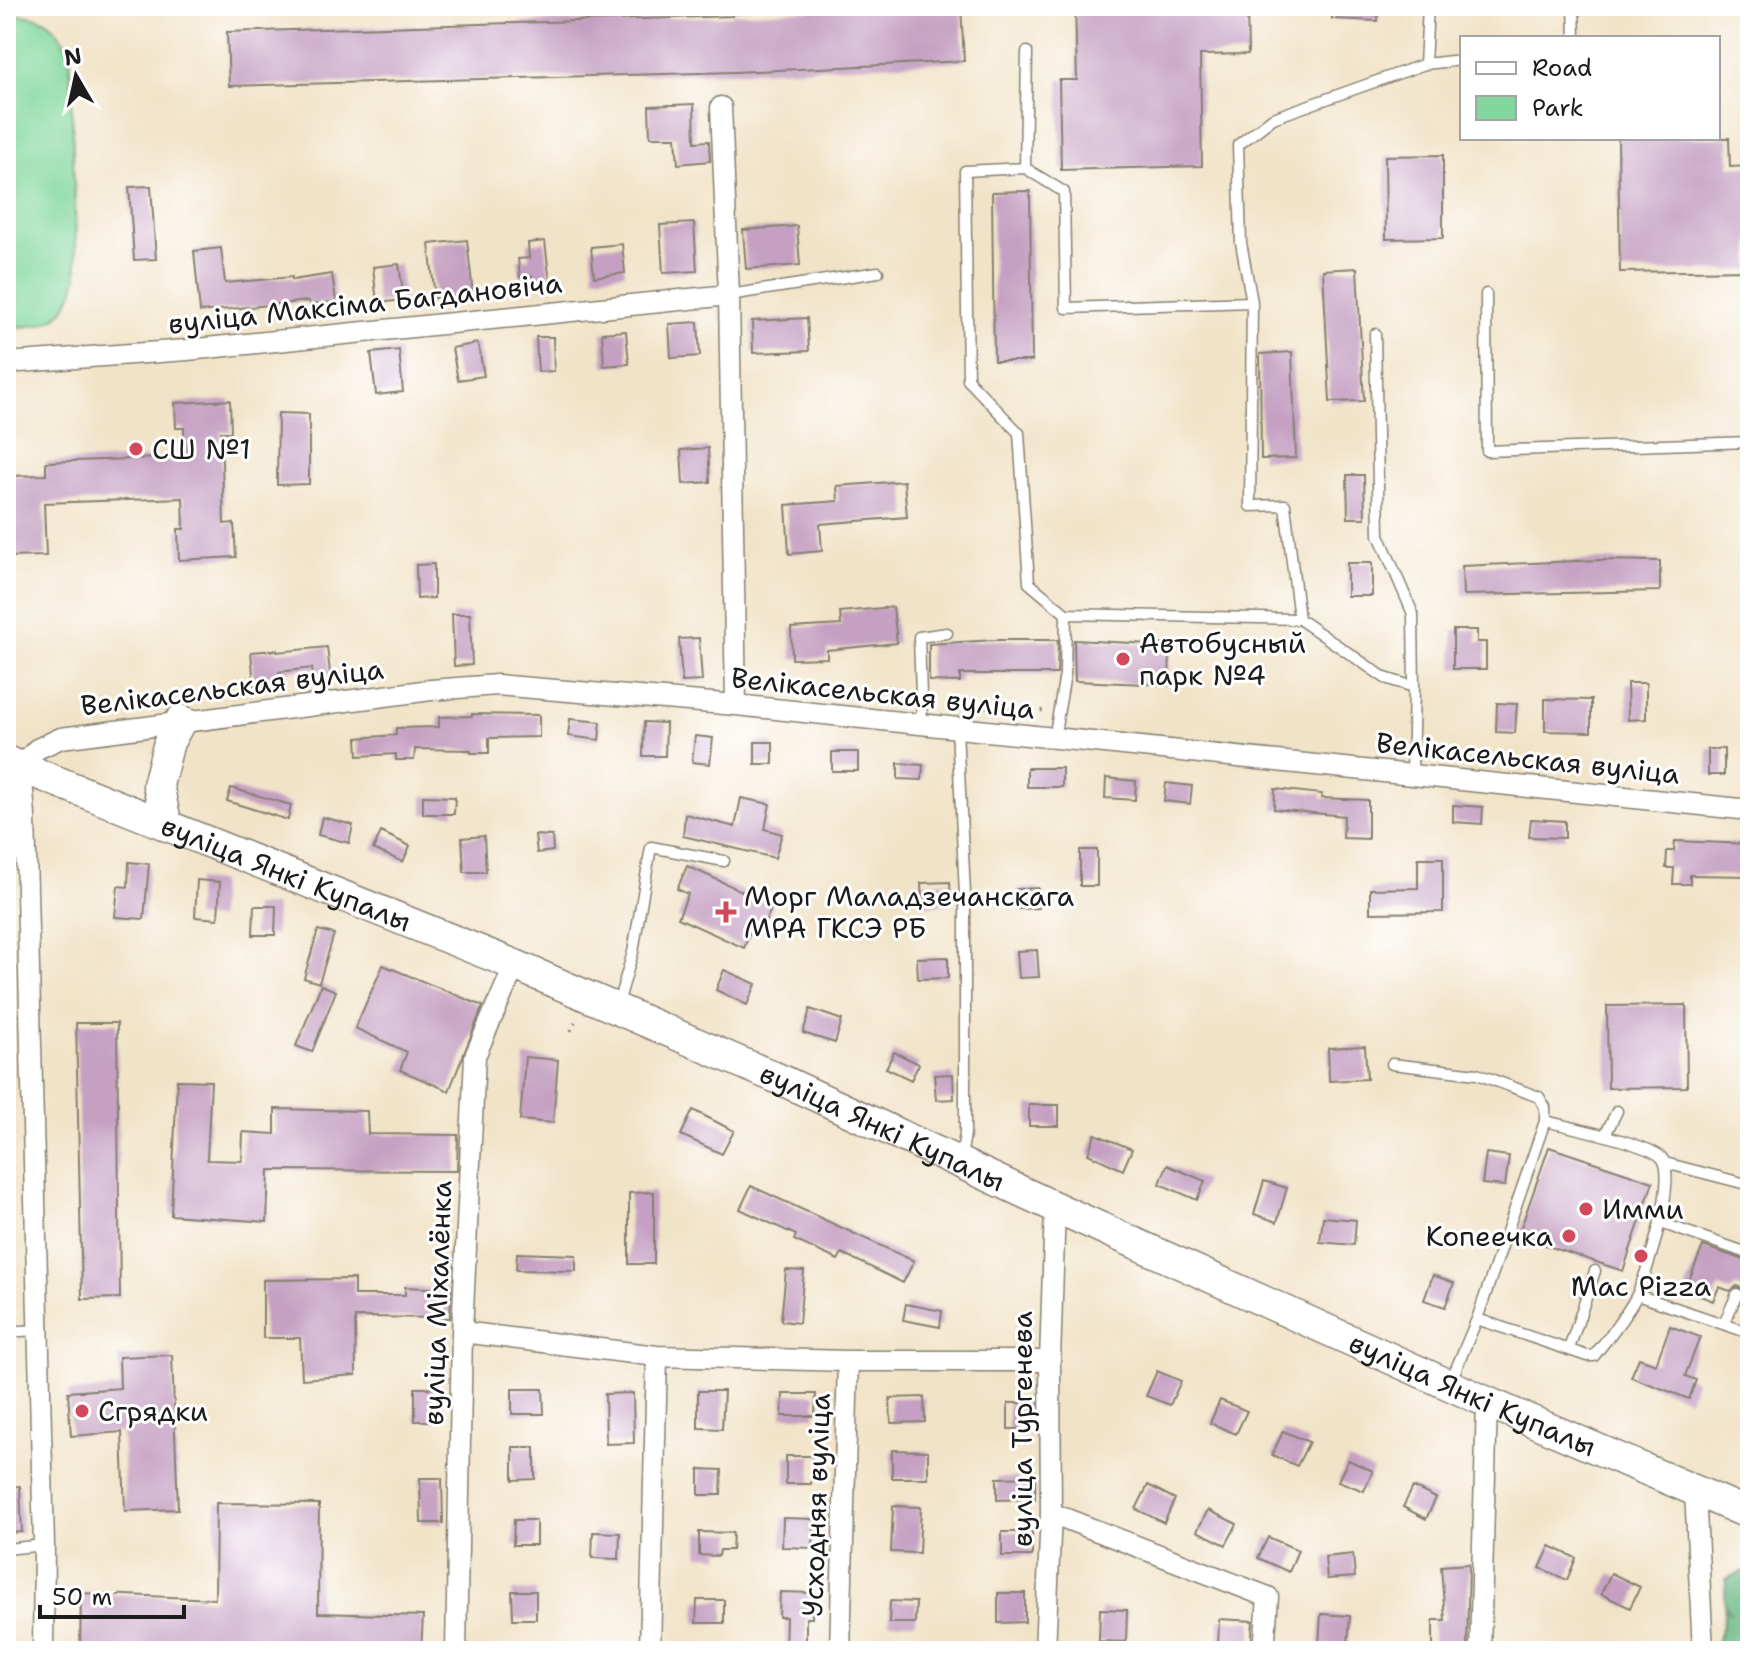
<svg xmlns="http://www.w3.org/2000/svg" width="1756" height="1657" font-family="'Shantell Sans',sans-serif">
  <defs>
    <pattern id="forest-firs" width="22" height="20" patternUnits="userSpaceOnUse" patternTransform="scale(2)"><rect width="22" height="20" fill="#68b883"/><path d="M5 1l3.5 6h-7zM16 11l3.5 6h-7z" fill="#55956a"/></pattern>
  </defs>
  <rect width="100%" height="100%" fill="#fff"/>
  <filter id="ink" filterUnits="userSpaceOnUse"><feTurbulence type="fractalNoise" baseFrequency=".0125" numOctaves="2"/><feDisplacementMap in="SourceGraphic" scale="16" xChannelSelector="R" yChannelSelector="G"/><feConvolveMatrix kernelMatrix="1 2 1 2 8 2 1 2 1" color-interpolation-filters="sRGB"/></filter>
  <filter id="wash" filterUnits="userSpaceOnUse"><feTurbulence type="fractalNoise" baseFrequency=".006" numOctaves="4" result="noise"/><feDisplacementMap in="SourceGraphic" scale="32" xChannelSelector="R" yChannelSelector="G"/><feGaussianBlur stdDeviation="1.8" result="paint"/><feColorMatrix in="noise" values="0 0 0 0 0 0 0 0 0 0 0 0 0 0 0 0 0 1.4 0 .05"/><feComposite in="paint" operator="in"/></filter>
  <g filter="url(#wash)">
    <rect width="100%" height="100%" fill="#f1e3c7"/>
    <!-- green -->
    <path fill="#81d79b" stroke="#4e7a5c" stroke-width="2" d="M6,15C43,15 56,19 70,55L77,278C66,322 48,327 6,327Z"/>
    <!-- forest -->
    <path fill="url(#forest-firs)" stroke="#426a50" stroke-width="2" d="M1750,1569V1651H1719L1718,1640L1724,1615L1726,1579Z"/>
    <g id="blocks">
      <!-- building -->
      <path fill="#c5a0c2" d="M894,6H961L964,61L735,72L229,86L227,32L732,16V14Z
        M1075,6H1247L1248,54L1200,55L1202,166L1061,170L1059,80H1077Z
        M1332,6H1379L1378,21L1332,19Z
        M694,104L695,142L709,141L710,161L678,164L676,137H650L649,106Z
        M1618,138H1729L1730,167L1750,166V270L1620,272Z
        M1443,155V238L1386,239L1385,156Z
        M151,186L156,259L134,260L129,187Z
        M1030,191L1032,361H994L992,192Z
        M694,223L697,271L663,273L660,225Z
        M797,226L800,265L746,269L743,230Z
        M467,240L473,294L435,298L429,244Z
        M545,241L550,283L533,285L532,276L520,277L518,259L529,258L528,243Z
        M622,244L625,273L594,277L591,247Z
        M221,248L225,283L292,277V280L332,274L336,301L310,305L309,301L200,312L194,251Z
        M399,264L404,300L377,303L373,267Z
        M1357,268L1364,401L1330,402L1323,270Z
        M807,318L809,351L753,353L752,321Z
        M698,322L700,356L671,358L669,324Z
        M626,331L629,364L604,366L602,333Z
        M536,337H553L554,371L538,372Z
        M478,343L484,376L458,380L452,348Z
        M399,350L403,392L376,395L371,353Z
        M1292,352L1296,458L1261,459L1260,354Z
        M230,400L231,432H221L224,524L234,523L236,557L179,560L178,529H184L183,498L44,503L46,556L6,557V515L10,514L9,476L46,475V462L185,457L184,428H176L175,403Z
        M278,413L309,414V484L277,485Z
        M708,448L710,482L683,484L681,450Z
        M1347,475H1364L1365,518H1348Z
        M904,481L907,517L820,524L822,551L789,554L786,505L838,501L837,486Z
        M1599,560L1660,561V591L1463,595L1462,566Z
        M1347,563H1372V596H1347Z
        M434,564V598L417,599L416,565Z
        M893,607L897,643L827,650V658L792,659L791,628L841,625L840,612Z
        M452,614H470L472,665L454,666Z
        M1453,630H1477V642H1486V669H1453Z
        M699,638L702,681L682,682L679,639Z
        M995,640H1058L1057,674H960V682L929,681V644Z
        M1074,640L1170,645L1169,685L1075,681Z
        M327,647L331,681L313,683L312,668L279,672L280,684L254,685L251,652L277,650V652Z
        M1627,683H1646V719L1628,720Z
        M1545,699L1591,700V732L1545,731Z
        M1497,703L1517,704L1515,733L1496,732Z
        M472,714L539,715V737L489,738V753H471V750L415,749L414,760H396V754L358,756L357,738L396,735V728L439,727V717L472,716Z
        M570,719L601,722L599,740L568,736Z
        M644,722L666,723L665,756H643Z
        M695,736L713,738L710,764L692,762Z
        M755,742H773V764H755Z
        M1708,749H1724V775H1708Z
        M832,752H858V771H832Z
        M898,763L923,765L922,780L898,779Z
        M1027,768H1062V787H1027Z
        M1106,778L1136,781L1135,800L1105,798Z
        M1166,783L1192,786L1190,804L1164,801Z
        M231,788L291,805L288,820L227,801Z
        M1275,789L1322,794L1321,798L1368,800V839L1343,838L1344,816L1274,809Z
        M423,796L455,797L454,814H423Z
        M741,798L770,804L765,829L782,834L775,858L683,836L685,814L735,827Z
        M1453,805L1483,807L1482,824L1453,822Z
        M322,817L353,825L349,843L318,835Z
        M1531,819L1565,821V838L1529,837Z
        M381,832L410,846L403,862L373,849Z
        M535,835L552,836L553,851L537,853Z
        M484,836L486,872H464L462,838Z
        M1675,841L1750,844V876L1690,875V884H1673L1674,868H1666L1667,851H1674Z
        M1080,850H1097V886H1080Z
        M1418,858H1443V912L1370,913V889L1418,888Z
        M129,862L149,864L144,919L115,917L118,886L128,887Z
        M687,866L773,905L760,933L751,930L744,948L678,918L688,894L677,889Z
        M197,880L220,882L218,919L195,917Z
        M950,882L951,904L922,905L921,883Z
        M1038,888L1039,908L1018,909L1017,889Z
        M254,906H276L275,935H253Z
        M318,930L334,934L319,983L304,978Z
        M1037,950L1039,977L1019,978L1017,951Z
        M948,957V978L918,979L917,958Z
        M383,965L483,1006L449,1091L400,1070L407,1052L355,1028Z
        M724,970L756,984L747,1005L716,990Z
        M321,985L336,991L312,1052L296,1046Z
        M1686,1005L1687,1087L1608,1088L1607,1006Z
        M810,1009L842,1020L835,1043L803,1033Z
        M76,1023H117L120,1298L82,1299Z
        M1365,1046L1367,1079L1329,1081L1328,1048Z
        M894,1052L919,1064L911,1080L886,1068Z
        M525,1057L558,1060L553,1123L520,1120Z
        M953,1074L954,1099L936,1100L934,1075Z
        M177,1080L211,1081L207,1160L242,1161L243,1132L275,1134V1109L367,1111L368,1134L458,1135L457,1171L269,1170L267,1222L171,1215Z
        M1029,1105H1059V1126H1029Z
        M693,1110L734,1131L722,1154L681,1135Z
        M1095,1134L1132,1149L1123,1170L1088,1154Z
        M1549,1147L1653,1182L1623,1271L1518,1236Z
        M1486,1153L1509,1156L1505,1186L1482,1184Z
        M1167,1165L1205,1181L1197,1200L1160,1184Z
        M1264,1181L1287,1188L1277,1222L1254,1214Z
        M751,1186L914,1261L903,1283L842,1253L838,1260L794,1240L796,1235L740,1209Z
        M654,1192V1264H629V1193Z
        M1323,1217L1356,1220L1354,1245L1320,1242Z
        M1703,1246L1750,1262V1300L1744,1297L1743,1289L1737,1286L1730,1291L1719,1287L1713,1301L1685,1290Z
        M517,1253L576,1255V1271L516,1270Z
        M786,1270L804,1271L799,1323L781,1321Z
        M1433,1275L1454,1283L1445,1307L1424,1300Z
        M354,1279V1295H405V1287L451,1289L450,1318L355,1317L356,1375L302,1379L300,1338H263V1280Z
        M906,1304L942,1311L940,1327L903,1320Z
        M1670,1326L1700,1337L1685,1376L1696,1380L1689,1399L1631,1377L1639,1358L1656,1364Z
        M172,1355L178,1509L125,1511L122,1432L71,1436L68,1392L120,1388L119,1357Z
        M1157,1371L1181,1381L1170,1405L1146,1396Z
        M415,1388H440V1421H415Z
        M512,1389H543L544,1414H512Z
        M698,1391H724L722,1429L698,1428Z
        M633,1393L634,1443L606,1444L605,1394Z
        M783,1394H816L815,1416H782Z
        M924,1397L925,1422L891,1423L890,1398Z
        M1220,1400L1247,1411L1236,1434L1210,1423Z
        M1008,1403H1037V1429H1008Z
        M1283,1431L1309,1442L1297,1466L1272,1455Z
        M513,1447H535V1479L513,1480Z
        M892,1450L928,1451V1478H892Z
        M786,1456H812L811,1484H786Z
        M1348,1460L1373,1471L1364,1491L1338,1481Z
        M699,1469L722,1470L721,1495H699Z
        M1035,1477V1499L997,1500V1478Z
        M420,1478H442L443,1523H421Z
        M1148,1485L1175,1499L1164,1523L1136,1509Z
        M20,1486L22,1532L6,1533V1487Z
        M1413,1487L1436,1498L1426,1519L1403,1507Z
        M216,1503L319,1504L318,1613L423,1616L421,1651H80L81,1593L215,1599Z
        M893,1506L921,1507L919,1553L891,1552Z
        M1208,1510L1237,1524L1226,1545L1197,1531Z
        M783,1518L814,1519L813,1548L782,1547Z
        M514,1520H536V1545H513Z
        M593,1532L620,1533L619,1559L592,1558Z
        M699,1532L733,1533L732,1550H720L719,1556L699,1555Z
        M1002,1532H1032V1556H1002Z
        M1268,1537L1298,1550L1289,1572L1258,1558Z
        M1550,1546L1576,1558L1567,1580L1540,1568Z
        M1353,1554L1355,1577L1327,1579L1325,1557Z
        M1469,1564L1467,1648H1433V1620H1445L1441,1566Z
        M1611,1573L1640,1587L1630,1608L1601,1594Z
        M512,1591H536V1619H513Z
        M780,1592L813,1593L812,1618H806V1651H785L786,1617H779Z
        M998,1593H1025V1622L998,1623Z
        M697,1600H724V1623H696Z
        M890,1601L916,1602L915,1623H889Z
        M1100,1609L1127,1610L1126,1642L1099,1641Z
        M1321,1614L1350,1616L1348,1646L1319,1645Z
        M1219,1619L1253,1621L1251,1649L1218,1648Z"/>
    </g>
  </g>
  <g filter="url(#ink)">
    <use href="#blocks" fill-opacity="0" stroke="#868072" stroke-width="2"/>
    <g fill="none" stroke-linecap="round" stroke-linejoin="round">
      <!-- lane casing -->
      <g stroke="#868072" stroke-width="13">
        <path id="lane" d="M1574,6L1575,38
          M1027,52L1025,168L1064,192L1066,308L1252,302L1241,243L1238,145L1273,118L1425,64L1462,60
          M1425,64L1428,6
          M1025,168L965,171L968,380L1019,433L1029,583L1066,614
          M1486,294L1487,451L1750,442
          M729,295L878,272
          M1252,302L1250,506L1285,505L1299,619
          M1375,334L1379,535L1413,614L1414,687
          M922,725L919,637L947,633
          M957,729L965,894V1133L961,1159
          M1054,739L1065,674L1066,614L1299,619L1385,678L1414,687L1412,773
          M617,1007L633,952L651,847L724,861
          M1392,1064L1477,1074L1539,1097L1545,1107V1121
          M1545,1121C1566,1126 1650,1144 1662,1158C1678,1177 1647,1273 1637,1295C1626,1317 1609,1336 1594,1356H1587L1477,1319Z
          M1605,1135L1617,1111
          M1665,1163L1750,1185
          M1661,1223L1750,1254
          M1637,1295L1750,1333
          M1724,1324L1737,1294
          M6,1332L37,1330
          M1569,1349L1595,1271
          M1450,1383L1477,1319
          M6,1549L44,1545"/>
      </g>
      <!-- street casing -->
      <g stroke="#868072" stroke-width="23">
        <path id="street" d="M721,107L729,295
          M6,363L187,350L729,295L736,705
          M462,1332L657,1356L848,1361H1050
          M1695,1491L1703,1651
          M1051,1513L1268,1597L1264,1651
          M43,1651L44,1545L25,816L21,766L37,749L61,738L431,690L497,685L736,705L1750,810
          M456,1651L462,1332L475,1056L515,965
          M650,1651L657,1356
          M840,1651L848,1361
          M1045,1651L1051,1513L1050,1361L1055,1207
          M1480,1651L1487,1402"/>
      </g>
      <!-- primary casing -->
      <g stroke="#868072" stroke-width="33">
        <g id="primary">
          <path id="s1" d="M6,761L515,965L786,1082L1055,1207L1487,1402L1750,1514"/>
          <path d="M167,826L158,785L169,742L181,720"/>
        </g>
      </g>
      <!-- path -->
      <path stroke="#868072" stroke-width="3" stroke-dasharray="2 6" stroke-linecap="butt" d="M969,706L1045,711
        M571,1031L576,1020"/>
      <!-- lane -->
      <use href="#lane" stroke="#fff" stroke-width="10"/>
      <!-- street -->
      <use href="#street" stroke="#fff" stroke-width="20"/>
      <!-- primary -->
      <use href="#primary" stroke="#fff" stroke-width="30"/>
    </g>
  </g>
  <!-- markers -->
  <g fill="#d1495b" stroke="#fff" stroke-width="3">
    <circle cx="136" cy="449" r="8"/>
    <circle cx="1123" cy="659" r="8"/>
    <path d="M722 900h8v8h8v8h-8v8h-8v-8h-8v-8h8z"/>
    <circle cx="1586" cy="1209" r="8"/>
    <circle cx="1569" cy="1236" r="8"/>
    <circle cx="1641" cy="1256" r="8"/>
    <circle cx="82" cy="1411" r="8"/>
  </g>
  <g text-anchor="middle" stroke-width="6" stroke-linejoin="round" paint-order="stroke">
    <!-- street labels -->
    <g font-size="28" fill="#1c1c1c" stroke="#fff">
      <text transform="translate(365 303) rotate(-6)" y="10">вуліца Максіма Багдановіча</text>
      <text transform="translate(232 687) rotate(-7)" y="10">Велікасельская вуліца</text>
      <text transform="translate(883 693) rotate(6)" y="10">Велікасельская вуліца</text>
      <text transform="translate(1528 758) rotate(6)" y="10">Велікасельская вуліца</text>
      <text dy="10" stroke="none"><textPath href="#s1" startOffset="302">вуліца Янкі Купалы</textPath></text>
      <text dy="10" stroke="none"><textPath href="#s1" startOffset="950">вуліца Янкі Купалы</textPath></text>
      <text transform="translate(437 1303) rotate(-88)" y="10">вуліца Міхалёнка</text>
      <text dy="10" stroke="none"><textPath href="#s1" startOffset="1598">вуліца Янкі Купалы</textPath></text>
      <text transform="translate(1022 1429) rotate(-90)" y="10">вуліца Тургенева</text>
      <text transform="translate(816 1505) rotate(-88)" y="10">Усходняя вуліца</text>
    </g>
    <!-- poi labels -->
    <g font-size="28" fill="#1c1c1c" stroke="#fff" text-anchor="start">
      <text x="152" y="459">СШ №1</text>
      <text x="1139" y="653">Автобусный<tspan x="1139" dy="32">парк №4</tspan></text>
      <text x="744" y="906">Морг Маладзечанскага<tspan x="744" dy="32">МРА ГКСЭ РБ</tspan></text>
      <text x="1602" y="1219">Имми</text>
      <text x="1553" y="1246" text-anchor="end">Копеечка</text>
      <text x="1641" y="1296" text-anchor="middle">Mac Pizza</text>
      <text x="98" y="1421">Сгрядки</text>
    </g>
  </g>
  <!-- margin -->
  <rect width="1756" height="1657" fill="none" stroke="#fff" stroke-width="32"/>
  <!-- legend -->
  <rect x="1460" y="36" width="260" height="104" fill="#ffffff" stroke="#a4a4a4" stroke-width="2"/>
  <rect x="1476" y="62" width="40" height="12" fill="#ffffff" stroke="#a4a4a4" stroke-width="2"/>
  <text x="1532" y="76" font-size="24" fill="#1c1c1c">Road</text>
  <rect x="1476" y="96" width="40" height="24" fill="#81d79b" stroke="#a4a4a4" stroke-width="2"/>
  <text x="1532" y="116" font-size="24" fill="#1c1c1c">Park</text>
  <!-- north arrow -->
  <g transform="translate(76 76) rotate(351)" stroke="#ffffff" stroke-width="6" paint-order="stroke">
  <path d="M0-6L14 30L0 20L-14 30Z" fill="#1c1c1c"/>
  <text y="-12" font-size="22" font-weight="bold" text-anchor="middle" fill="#1c1c1c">N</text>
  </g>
  <!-- scale -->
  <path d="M40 1605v12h144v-12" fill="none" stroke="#1c1c1c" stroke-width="4"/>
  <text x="52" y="1605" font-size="24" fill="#1c1c1c" stroke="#ffffff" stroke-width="6" paint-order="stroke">50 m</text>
</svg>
